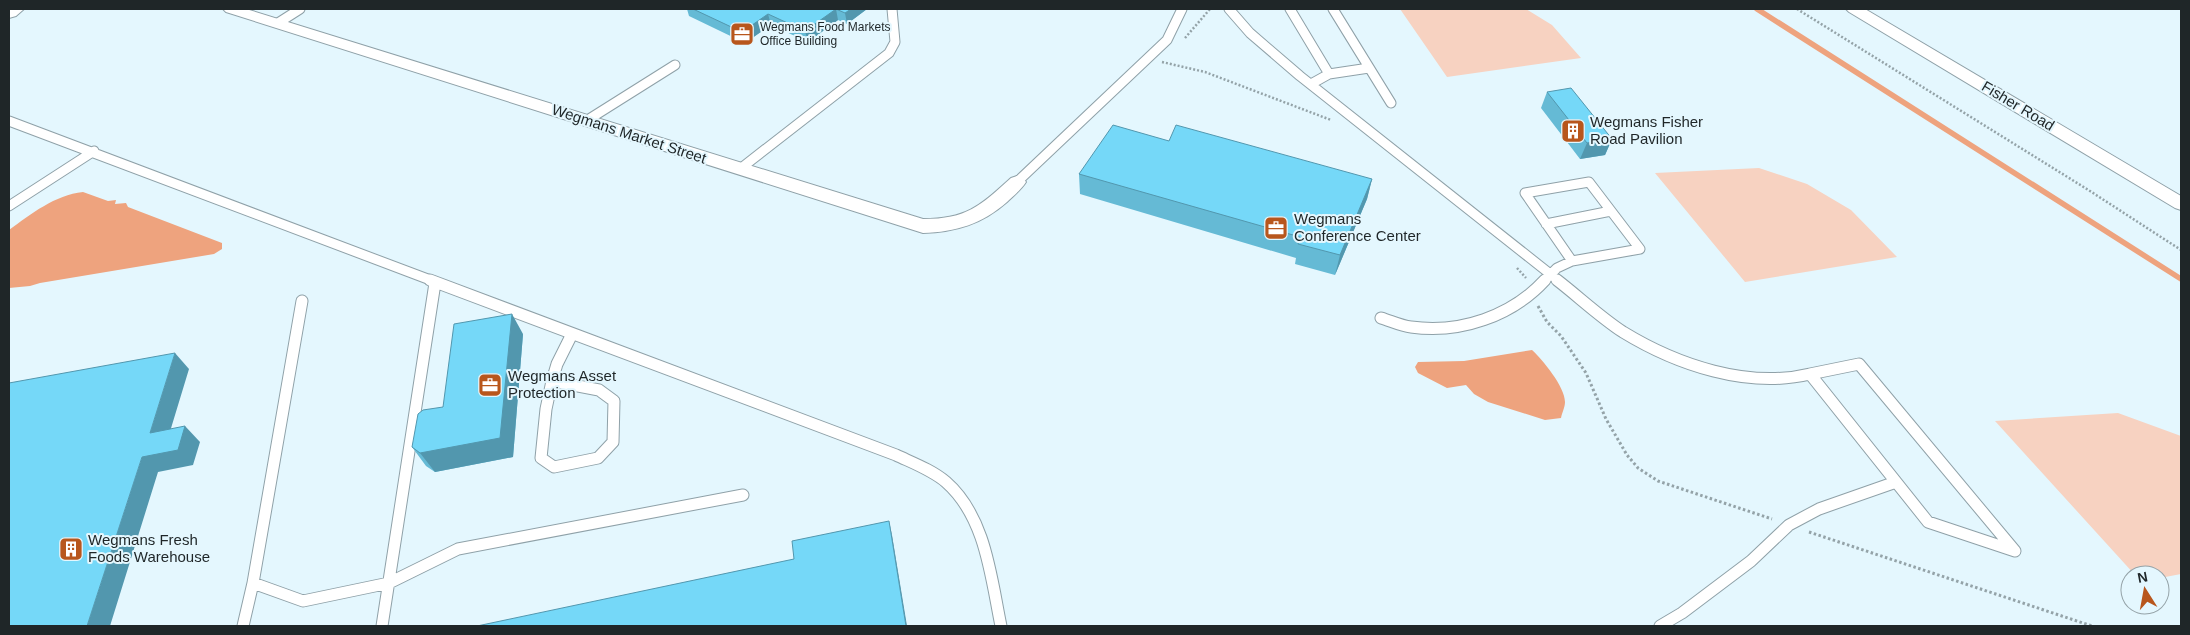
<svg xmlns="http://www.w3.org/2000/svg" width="2190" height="635" font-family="Arial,sans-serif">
  <rect width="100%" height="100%" fill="#e4f7fe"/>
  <!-- green -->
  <path fill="#f7d2c1" d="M1400,9H1526L1552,25L1581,58L1447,77Z
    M1759,168L1807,184L1851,210L1897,257L1745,282L1655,173Z
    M2118,413L2181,436V574L2160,578V575H2135L1995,421Z"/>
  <!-- water -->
  <path fill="#eea37e" d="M83,192L108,201L116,200L115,204L126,203L128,207L222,243V249L214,254L40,283L30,286L9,288V230C31,214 55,195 83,192Z
    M1532,350C1543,360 1565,387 1565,402C1565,407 1562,413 1561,418L1545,420L1488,402L1474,394L1466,385L1447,388L1418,373L1415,367L1418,362L1464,361Z"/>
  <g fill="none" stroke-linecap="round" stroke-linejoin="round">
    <!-- stream -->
    <path stroke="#eea37e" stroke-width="5.5" d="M1757,9L2181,279"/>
    <!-- service-far1 casing -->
    <g stroke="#8fa1a8" stroke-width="11">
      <path id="service-far1" d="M1229,9L1250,33L1300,76L1559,281
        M1290,9L1329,74L1369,68
        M1333,9L1391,103
        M278,23L300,9
        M1311,84L1329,74
        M9,121L433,281
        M586,121L675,65
        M740,169L889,53L895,42L892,9
        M1017,182L1167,40L1182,9
        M1589,182L1640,249L1572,261L1525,193Z
        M9,206L94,151
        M1546,224L1611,211
        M1544,281L1557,268L1572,261"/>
    </g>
    <!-- service casing -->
    <g stroke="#8fa1a8" stroke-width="13">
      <path id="service" d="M430,280L896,455C913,463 932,470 946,482C986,517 991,578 1001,626
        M1557,280C1579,297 1600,317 1623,332C1677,365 1748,389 1810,374
        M302,301L253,583L303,601L389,583L458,549L743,495
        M1381,318C1391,321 1401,326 1411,327C1460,334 1512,316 1545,280
        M1859,364L2015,551L1928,522L1810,374Z
        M552,381L599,390L614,401L613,442L598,458L554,467L541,458L546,409Z
        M552,381L557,364L572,334
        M243,626L253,583
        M382,626L435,283
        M1660,626L1682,613L1751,561L1789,525L1819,509L1896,482"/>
    </g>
    <!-- minor casing -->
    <g stroke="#8fa1a8" stroke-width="2">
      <path id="minor" d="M223,9H246L923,219C967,219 980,206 1011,178L1017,176L1023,178L1026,182C1021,190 1013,196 1007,202C982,224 956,232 923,233L226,12Z
        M1846,9H1865L2181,196V210L2175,208L1849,12Z"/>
    </g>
    <!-- tertiary casing -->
    <g stroke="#8fa1a8" stroke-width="2">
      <path id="tertiary" d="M9,9H24L16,16L9,18Z"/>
    </g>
    <!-- path-far1 -->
    <path stroke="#94a3a8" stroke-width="2.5" stroke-dasharray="2 2" stroke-linecap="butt" d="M1797,9L2090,191L2181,250
      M1185,38L1210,9
      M1162,62L1205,72L1331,120
      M1517,268L1526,278"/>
    <!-- path -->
    <path stroke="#94a3a8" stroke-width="3" stroke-dasharray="2.5 2.5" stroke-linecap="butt" d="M1538,306L1547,322L1561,336L1586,373L1606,419L1627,455L1638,468L1658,481L1772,519
      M1809,532L2092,626"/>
    <!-- service-far1 -->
    <use href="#service-far1" stroke="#fff" stroke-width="9"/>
    <!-- service -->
    <use href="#service" stroke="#fff" stroke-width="11"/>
    <!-- minor -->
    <use href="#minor" fill="#fff" fill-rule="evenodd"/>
    <!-- tertiary -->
    <use href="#tertiary" fill="#fff" fill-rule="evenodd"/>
  </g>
  <!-- wall -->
  <path fill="#65bad5" d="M687,9H867L847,24L838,20L808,42L771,25L745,43L689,16Z
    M1547,92L1612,139L1605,155L1580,159L1541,108Z
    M1169,141L1372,179L1367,199L1335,275L1295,264L1296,258L1080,194L1079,174Z
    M523,334L513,457L435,472L426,466L412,447L443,407Z"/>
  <!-- shaded-wall -->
  <path fill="#5297ae" d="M836,9L838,20L808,42L805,31Z
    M851,9H867L847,24L845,13Z
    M768,14L771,25L745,43L742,32Z
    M1612,139L1605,155L1580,159L1587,143Z
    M1372,179L1367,199L1335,275L1340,255Z
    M512,314L523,334L513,457L435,472L420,453Z
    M175,353L189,369L165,448L150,433Z
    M185,426L200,442L193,465L158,472L110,626H87L142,457Z
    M889,521L892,535L907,626H906Z"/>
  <!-- building -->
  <path fill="#75d8f8" stroke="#5297ae" d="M693,9H851L845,13L836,9L805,31L768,14L742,32Z
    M1571,88L1612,139L1587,143L1547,92Z
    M1113,125L1169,141L1176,125L1372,179L1340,255L1298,244L1300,237L1079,174Z
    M512,314L500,438L420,453L412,447L418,414L423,410L443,407L454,324Z
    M175,353L150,433L185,426L178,450L142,457L87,626H9V383Z
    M889,521L906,626H477L794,559L792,541Z"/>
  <!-- icons -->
  <defs>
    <g id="office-square" transform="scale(1.25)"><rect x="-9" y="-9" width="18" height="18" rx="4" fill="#b8561c" stroke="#e4f7fe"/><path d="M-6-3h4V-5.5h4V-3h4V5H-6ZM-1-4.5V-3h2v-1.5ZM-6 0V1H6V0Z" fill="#fff"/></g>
    <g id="building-square" transform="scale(1.25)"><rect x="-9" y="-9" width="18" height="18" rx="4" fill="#b8561c" stroke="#e4f7fe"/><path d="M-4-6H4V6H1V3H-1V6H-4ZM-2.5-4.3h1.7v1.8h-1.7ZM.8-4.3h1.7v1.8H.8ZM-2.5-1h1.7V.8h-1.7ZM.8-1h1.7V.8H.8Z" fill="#fff"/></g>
  </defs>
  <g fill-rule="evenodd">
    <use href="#office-square" x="742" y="34"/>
    <use href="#building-square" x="1573" y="131"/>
    <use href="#office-square" x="1276" y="228"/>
    <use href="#office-square" x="490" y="385"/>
    <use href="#building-square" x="71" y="549"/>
  </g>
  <g text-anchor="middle" stroke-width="4" stroke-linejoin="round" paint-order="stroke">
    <!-- far-poi labels -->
    <g font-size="12" fill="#1f2628" stroke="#e4f7fe" text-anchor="start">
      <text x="760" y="31">Wegmans Food Markets<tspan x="760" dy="14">Office Building</tspan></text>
    </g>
    <!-- street labels -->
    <g font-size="15" fill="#1f2628" stroke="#e4f7fe">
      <text transform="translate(2018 106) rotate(31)" y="5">Fisher Road</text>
      <text transform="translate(629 134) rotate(18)" y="5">Wegmans Market Street</text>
    </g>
    <!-- poi labels -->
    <g font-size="15" fill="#1f2628" stroke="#e4f7fe" text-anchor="start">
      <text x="1590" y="127">Wegmans Fisher<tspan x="1590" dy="17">Road Pavilion</tspan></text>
      <text x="1294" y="224">Wegmans<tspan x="1294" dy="17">Conference Center</tspan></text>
      <text x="508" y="381">Wegmans Asset<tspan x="508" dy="17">Protection</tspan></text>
      <text x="88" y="545">Wegmans Fresh<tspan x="88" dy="17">Foods Warehouse</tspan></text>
    </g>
  </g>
  <!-- border -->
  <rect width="2190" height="635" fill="none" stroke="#1f2628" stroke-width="20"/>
  <!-- north arrow -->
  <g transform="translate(2145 590) rotate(349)"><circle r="24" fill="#e4f7fe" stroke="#95a3a8"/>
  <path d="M0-4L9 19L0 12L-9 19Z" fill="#b8561c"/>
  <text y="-8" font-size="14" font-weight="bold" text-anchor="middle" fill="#1f2628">N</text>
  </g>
</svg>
